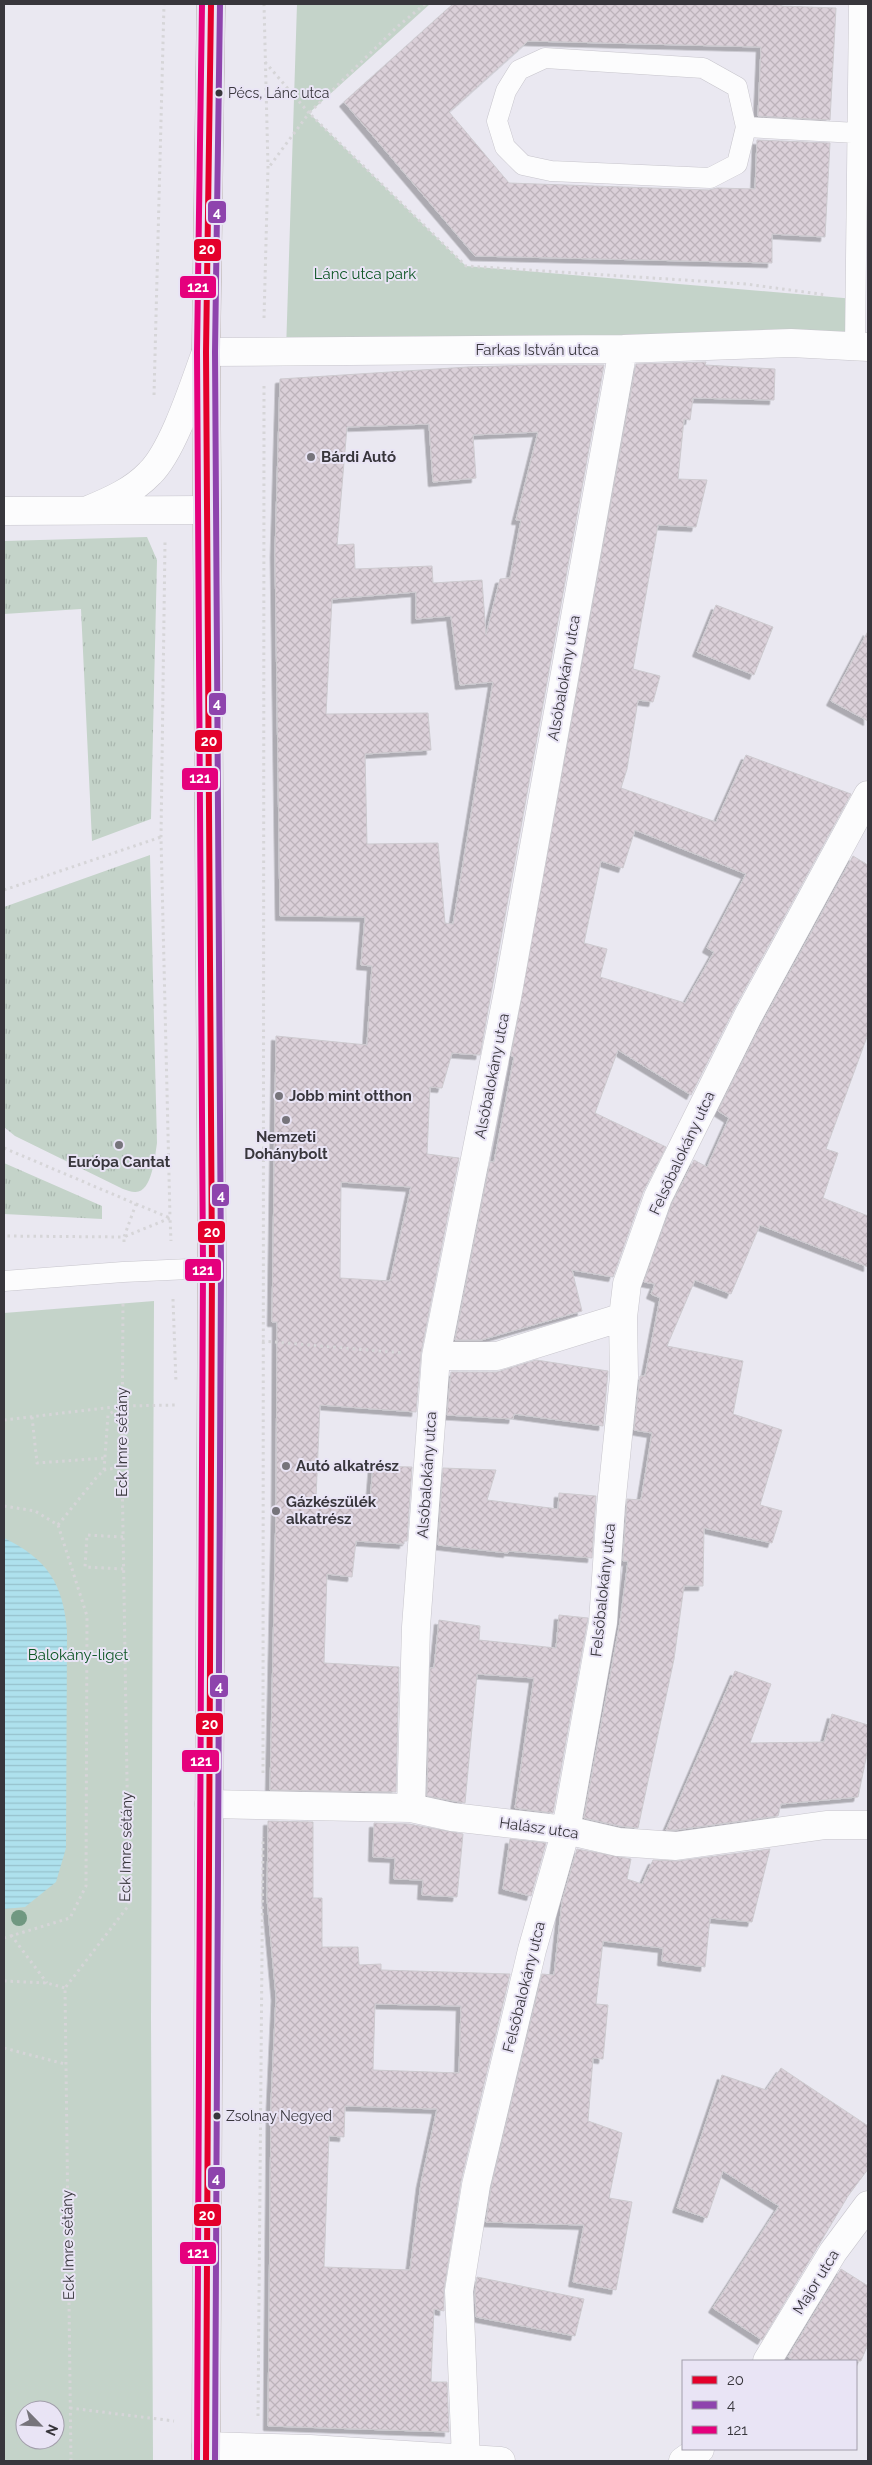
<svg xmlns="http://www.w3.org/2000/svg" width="872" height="2465" font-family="Raleway,sans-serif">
  <defs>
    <pattern id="grass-tufts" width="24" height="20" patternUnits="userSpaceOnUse" patternTransform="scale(1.25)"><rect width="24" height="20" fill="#c4d3c9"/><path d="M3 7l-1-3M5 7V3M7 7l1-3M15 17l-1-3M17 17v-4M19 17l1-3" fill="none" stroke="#a9b6ae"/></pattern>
    <pattern id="water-rules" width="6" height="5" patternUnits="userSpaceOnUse" patternTransform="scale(1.25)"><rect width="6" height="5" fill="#aee1ed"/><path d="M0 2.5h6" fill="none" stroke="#96c2cc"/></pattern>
    <pattern id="building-cross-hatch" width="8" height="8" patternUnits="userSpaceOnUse" patternTransform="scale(1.25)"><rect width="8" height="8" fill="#dbd0d9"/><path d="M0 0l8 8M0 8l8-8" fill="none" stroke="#bdb3bb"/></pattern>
    <filter id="shadow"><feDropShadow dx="-4.5" dy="4.5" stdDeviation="0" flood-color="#0004"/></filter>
  </defs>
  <rect width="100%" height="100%" fill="#eae8f1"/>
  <!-- grass -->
  <path fill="url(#grass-tufts)" d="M147,537L157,560L151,819L92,841L81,609L4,614V541Z
    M150,855L157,1143C155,1156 152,1193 135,1192C131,1192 127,1190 123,1189L15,1136L4,1127V907Z
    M4,1163L102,1206V1219L4,1214Z"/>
  <!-- green -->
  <path fill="#c4d3c9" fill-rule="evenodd" d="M297,4H430L309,113L466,266L855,299V345L286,351Z
    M154,1301L151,2017L153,2461H4V1313ZM25,2410H55V2440H25Z"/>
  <!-- water -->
  <path fill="url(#water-rules)" d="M4,1538C47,1559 63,1583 67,1631L66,1848L56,1882L25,1907L4,1909Z"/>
  <!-- building -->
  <path fill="url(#building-cross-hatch)" stroke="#cdcacf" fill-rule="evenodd" filter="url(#shadow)" d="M453,4H781V6L836,8L830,120L758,116L761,47L528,41L449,112L509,183L709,190L717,188L755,189L757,140L830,143L825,237L772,234V263L475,256L344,102Z
    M706,362L705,365L775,369L774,400L693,398L690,420L684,419L678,479L707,480L696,527L658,525L633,669L660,676L653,702L638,700L627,769L621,788L716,822L746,755L851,794L734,1009L691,1095L618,1050L595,1113L666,1147L643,1192L613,1277L572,1270L582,1311L481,1340H455L490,1162H494L514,1057L511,1056L636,364ZM635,830L746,874L707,948L714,952L685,1003L600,977L607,949L584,943L601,861L623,868Z
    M536,365H604L480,1055L452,1053L442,1088L430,1087L427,1154L459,1158L421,1353L416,1412L320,1405L316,1498L370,1501L373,1466L412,1467L407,1541H404V1544L356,1541L352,1577L327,1574L324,1663L399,1667L396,1792L270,1790L276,1510L277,1322H272L276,1036L367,1045L372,966L361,965L365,917L280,916L275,553L280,379L468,367ZM429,424L433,482L476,478L473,435L538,432L516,520H521L510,578L500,579L486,635L482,580L433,583L432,566L355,569L354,544L337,545L347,427ZM416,592V619L451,616L460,685L493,682L453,924L445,923L438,843L367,844L365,754L431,750L428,713L326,714L332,599ZM341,1182L411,1187L390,1281L340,1278Z
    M716,605L773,627L754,675L697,652Z
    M868,631V721L831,701Z
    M853,856L868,865V1034L826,1149L838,1153L823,1198L868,1216V1267L760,1225L731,1294L695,1280L667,1346L743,1361L733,1414L782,1430L760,1505L782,1511L772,1543L704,1528L703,1586H684L674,1659L638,1828L620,1826L584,1818L620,1622L628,1561H623L627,1499L641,1500L652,1433L634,1430L640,1376H645L660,1298L651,1294L655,1284L644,1282L672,1203L694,1160L707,1167L729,1118L718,1111L762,1023Z
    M536,1360L608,1371L603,1426L514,1414L513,1419L447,1415L451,1372H497Z
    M443,1468L496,1470L487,1500L558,1509L559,1493L596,1496L592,1558L508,1551V1553L438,1545Z
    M559,1615L588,1618L553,1813L515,1808L534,1678L477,1674L465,1803L427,1796L430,1668H434L439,1620L480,1626L479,1640L556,1648Z
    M735,1671L771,1684L750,1743L824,1742L832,1714L868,1725V1749L858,1797L781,1804L778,1816L675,1830H666Z
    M268,1821L313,1822V1898H322V1947H358L359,1965L381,1964V1970L510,1974L461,2181L444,2289V2311L434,2309L431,2382H447L449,2432L268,2426L271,2103L276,1996L267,1899ZM375,2004L461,2006L459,2073L373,2070ZM345,2106L437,2109L421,2183L410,2270L324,2267L329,2136L344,2137Z
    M374,1823L409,1824L463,1834L457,1897L422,1895L423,1880L394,1879L395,1858L373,1857Z
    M510,1839L546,1843L531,1896L503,1889Z
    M577,1849L631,1859L627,1879L642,1884L653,1860L678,1861L770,1849L752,1922L710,1918L705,1967L662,1961L663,1948L603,1941L596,2004L608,2005L603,2059L593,2058L588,2121L622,2133L609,2198L632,2202L616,2290L573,2282L584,2225L486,2222L491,2188L542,1974L554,1975L562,1902Z
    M781,2068L868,2126V2169L848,2196L762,2340L713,2308L779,2206L723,2171L707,2218L677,2208L722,2075L766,2090Z
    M841,2269L868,2286V2344L861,2361H795L788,2357Z
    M477,2277L584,2299L575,2336L476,2317L475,2292Z"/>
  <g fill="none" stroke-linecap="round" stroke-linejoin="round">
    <!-- lane casing -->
    <g stroke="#c7c5cc" stroke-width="21">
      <path id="lane" d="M746,127L737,164L710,178L551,171L523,165L505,147L497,121L506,91L519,70L545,58L703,68L737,87L746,127L857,133
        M855,345L859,4
        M4,1281L123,1272L212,1268"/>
    </g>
    <!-- street casing -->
    <g stroke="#c7c5cc" stroke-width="29">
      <path id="street" d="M88,510C110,501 133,491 150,473C174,449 194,384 206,352L623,349L791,343L868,347
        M4,511L206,510
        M436,1356H497L623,1317
        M209,1804L411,1808L452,1817L566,1830L618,1842L676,1846L826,1825H868
        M411,1808L416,1627L436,1356L508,992L623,349
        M767,2361L833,2252L868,2205
        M206,2446L310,2449L501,2461
        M466,2459L459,2291L476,2185L532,1950L566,1830L603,1622L611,1506L624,1377L623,1317L627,1284L658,1197L748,1016L868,795
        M683,2461L700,2449"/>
    </g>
    <!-- primary casing -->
    <g stroke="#b0a9a5" stroke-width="29">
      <path id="primary" d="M206,2461L212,1268L206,352L211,4"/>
    </g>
    <!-- path -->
    <path stroke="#d6d5d8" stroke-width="3" stroke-dasharray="2.5 4" stroke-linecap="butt" d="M425,4L397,27L309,113L466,266L746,284L827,295
      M265,62L309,113L269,167
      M264,318L268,167L264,4
      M154,395L164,4
      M4,890L161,837
      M4,1148L136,1204L124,1237L4,1236
      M136,1204L170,1218L171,1241
      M124,1242V1237L170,1218L161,837L165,542
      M173,1299L176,1383
      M262,1341L403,1353
      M32,1417L37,1463L106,1458
      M4,1420L122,1406L177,1405
      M104,1470L108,1415L120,1407
      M4,1506L35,1511L58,1525L87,1616L86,1886L70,1918L4,1938
      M58,1525L96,1478L104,1470L122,1467
      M123,1537L87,1535L85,1567L124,1569
      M263,1773L264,384
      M11,1935L47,1983
      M4,1981L47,1983L65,1988
      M4,2048L65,2064
      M70,2408L174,2421
      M258,2416L263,1837
      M71,2461L65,1988L129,1905L122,1467L123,1301"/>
    <!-- lane -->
    <use href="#lane" stroke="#fcfcfd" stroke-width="20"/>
    <!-- street -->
    <use href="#street" stroke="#fcfcfd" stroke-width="28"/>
    <!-- primary -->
    <use href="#primary" stroke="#eae6e3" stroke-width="28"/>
    <!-- bus-1 casing -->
    <g stroke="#e9e4f5" stroke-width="10">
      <path id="bus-1" d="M206,2461L212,1268L206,352L211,4"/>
    </g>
    <!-- bus-2 casing -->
    <g stroke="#e9e4f5" stroke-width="10">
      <path id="bus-2" d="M215,2461L221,1268L215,352L220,4"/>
    </g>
    <!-- bus-3 casing -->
    <g stroke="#e9e4f5" stroke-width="10">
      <path id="bus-3" d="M197,2461L203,1268L197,352L202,4"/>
    </g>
    <!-- bus-1 -->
    <use href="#bus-1" stroke="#e4002b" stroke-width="6"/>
    <!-- bus-2 -->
    <use href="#bus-2" stroke="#8e44ad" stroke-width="6"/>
    <!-- bus-3 -->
    <use href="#bus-3" stroke="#e5007d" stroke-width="6"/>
  </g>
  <!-- trees -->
  <circle fill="#709881" cx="19" cy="1918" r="8"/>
  <!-- markers -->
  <g fill="#38363c" stroke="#e9e4f5" stroke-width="2">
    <circle cx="219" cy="93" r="4.5"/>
    <circle cx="217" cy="2116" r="4.5"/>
  </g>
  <g fill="#76747b" stroke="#e9e4f5" stroke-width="2">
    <circle cx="311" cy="457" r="5"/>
    <circle cx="279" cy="1096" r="5"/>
    <circle cx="286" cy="1120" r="5"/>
    <circle cx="119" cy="1145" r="5"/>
    <circle cx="286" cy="1466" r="5"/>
    <circle cx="276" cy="1511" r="5"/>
  </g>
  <g text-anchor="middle" stroke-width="4" stroke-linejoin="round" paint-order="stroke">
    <!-- bus labels -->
    <g font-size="14" fill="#38363c" stroke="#e9e4f5" text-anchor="start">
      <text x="228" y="98">Pécs, Lánc utca</text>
      <text x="226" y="2121">Zsolnay Negyed</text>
    </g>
    <!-- park labels -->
    <g font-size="15" fill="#0d5625" stroke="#e9e4f5">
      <text x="365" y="279">Lánc utca park</text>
      <text x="78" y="1660">Balokány-liget</text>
    </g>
    <!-- street labels -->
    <g font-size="15" fill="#38363c" stroke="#e9e4f5">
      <text x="537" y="355">Farkas István utca</text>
      <text transform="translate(564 678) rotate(-80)" y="5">Alsóbalokány utca</text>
      <text transform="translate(492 1076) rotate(-79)" y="5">Alsóbalokány utca</text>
      <text transform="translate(682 1153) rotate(-65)" y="5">Felsőbalokány utca</text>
      <text transform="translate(122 1442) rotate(-90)" y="5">Eck Imre sétány</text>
      <text transform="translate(427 1475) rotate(-86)" y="5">Alsóbalokány utca</text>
      <text transform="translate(603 1590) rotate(-84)" y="5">Felsőbalokány utca</text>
      <text transform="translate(539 1828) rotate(8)" y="5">Halász utca</text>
      <text transform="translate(126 1847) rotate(-89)" y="5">Eck Imre sétány</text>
      <text transform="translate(524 1987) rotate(-76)" y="5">Felsőbalokány utca</text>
      <text transform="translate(68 2245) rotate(-91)" y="5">Eck Imre sétány</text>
      <text transform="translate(816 2282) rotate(-58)" y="5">Major utca</text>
    </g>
    <!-- poi labels -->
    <g font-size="15" font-weight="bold" fill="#38363c" stroke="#e9e4f5" text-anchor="start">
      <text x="321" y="462">Bárdi Autó</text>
      <text x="289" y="1101">Jobb mint otthon</text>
      <text x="286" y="1142" text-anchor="middle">Nemzeti<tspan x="286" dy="17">Dohánybolt</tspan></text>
      <text x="119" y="1167" text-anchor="middle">Európa Cantat</text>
      <text x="296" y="1471">Autó alkatrész</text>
      <text x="286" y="1507">Gázkészülék<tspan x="286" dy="17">alkatrész</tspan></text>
    </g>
  </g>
  <g stroke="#e9e4f5" stroke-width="2">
    <rect x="207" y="200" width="20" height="24" rx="5" fill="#8e44ad"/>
    <rect x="193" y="238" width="29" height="24" rx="5" fill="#e4002b"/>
    <rect x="179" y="275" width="38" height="24" rx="5" fill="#e5007d"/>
    <rect x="208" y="692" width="19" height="24" rx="5" fill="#8e44ad"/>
    <rect x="194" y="729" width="29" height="24" rx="5" fill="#e4002b"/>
    <rect x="181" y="767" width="38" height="24" rx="5" fill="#e5007d"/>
    <rect x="211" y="1183" width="19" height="24" rx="5" fill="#8e44ad"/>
    <rect x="197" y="1220" width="29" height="24" rx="5" fill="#e4002b"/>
    <rect x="184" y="1258" width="38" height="24" rx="5" fill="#e5007d"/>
    <rect x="209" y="1674" width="20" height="24" rx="5" fill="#8e44ad"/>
    <rect x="195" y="1712" width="29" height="24" rx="5" fill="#e4002b"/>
    <rect x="181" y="1749" width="39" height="24" rx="5" fill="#e5007d"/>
    <rect x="207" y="2166" width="19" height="24" rx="5" fill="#8e44ad"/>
    <rect x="193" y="2203" width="29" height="24" rx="5" fill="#e4002b"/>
    <rect x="179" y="2241" width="38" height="24" rx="5" fill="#e5007d"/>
  </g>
  <g font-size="14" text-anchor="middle" font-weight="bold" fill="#fff">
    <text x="217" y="217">4</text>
    <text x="207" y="254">20</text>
    <text x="198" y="292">121</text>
    <text x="217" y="708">4</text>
    <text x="209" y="746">20</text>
    <text x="200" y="783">121</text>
    <text x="221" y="1200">4</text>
    <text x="212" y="1237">20</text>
    <text x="203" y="1275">121</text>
    <text x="219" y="1691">4</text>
    <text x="210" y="1729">20</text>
    <text x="201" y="1766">121</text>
    <text x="216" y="2183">4</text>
    <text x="207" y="2220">20</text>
    <text x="198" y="2258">121</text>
  </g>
  <!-- border -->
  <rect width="872" height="2465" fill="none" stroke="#38363c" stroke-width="10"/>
  <!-- legend -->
  <rect x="682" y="2360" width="175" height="90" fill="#e9e4f5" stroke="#a29eab"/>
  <rect x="692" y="2376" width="25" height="8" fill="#e4002b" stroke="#a29eab"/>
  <text x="727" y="2385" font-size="15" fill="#38363c">20</text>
  <rect x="692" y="2401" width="25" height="8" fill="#8e44ad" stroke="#a29eab"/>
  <text x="727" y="2410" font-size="15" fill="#38363c">4</text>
  <rect x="692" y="2426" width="25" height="8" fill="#e5007d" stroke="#a29eab"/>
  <text x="727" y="2435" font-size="15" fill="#38363c">121</text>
  <!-- north arrow -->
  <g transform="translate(40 2425) rotate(114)"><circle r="24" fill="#e9e4f5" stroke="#a29eab"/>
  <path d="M0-4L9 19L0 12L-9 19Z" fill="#76747b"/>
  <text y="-8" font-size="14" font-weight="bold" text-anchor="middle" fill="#38363c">N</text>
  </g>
</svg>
